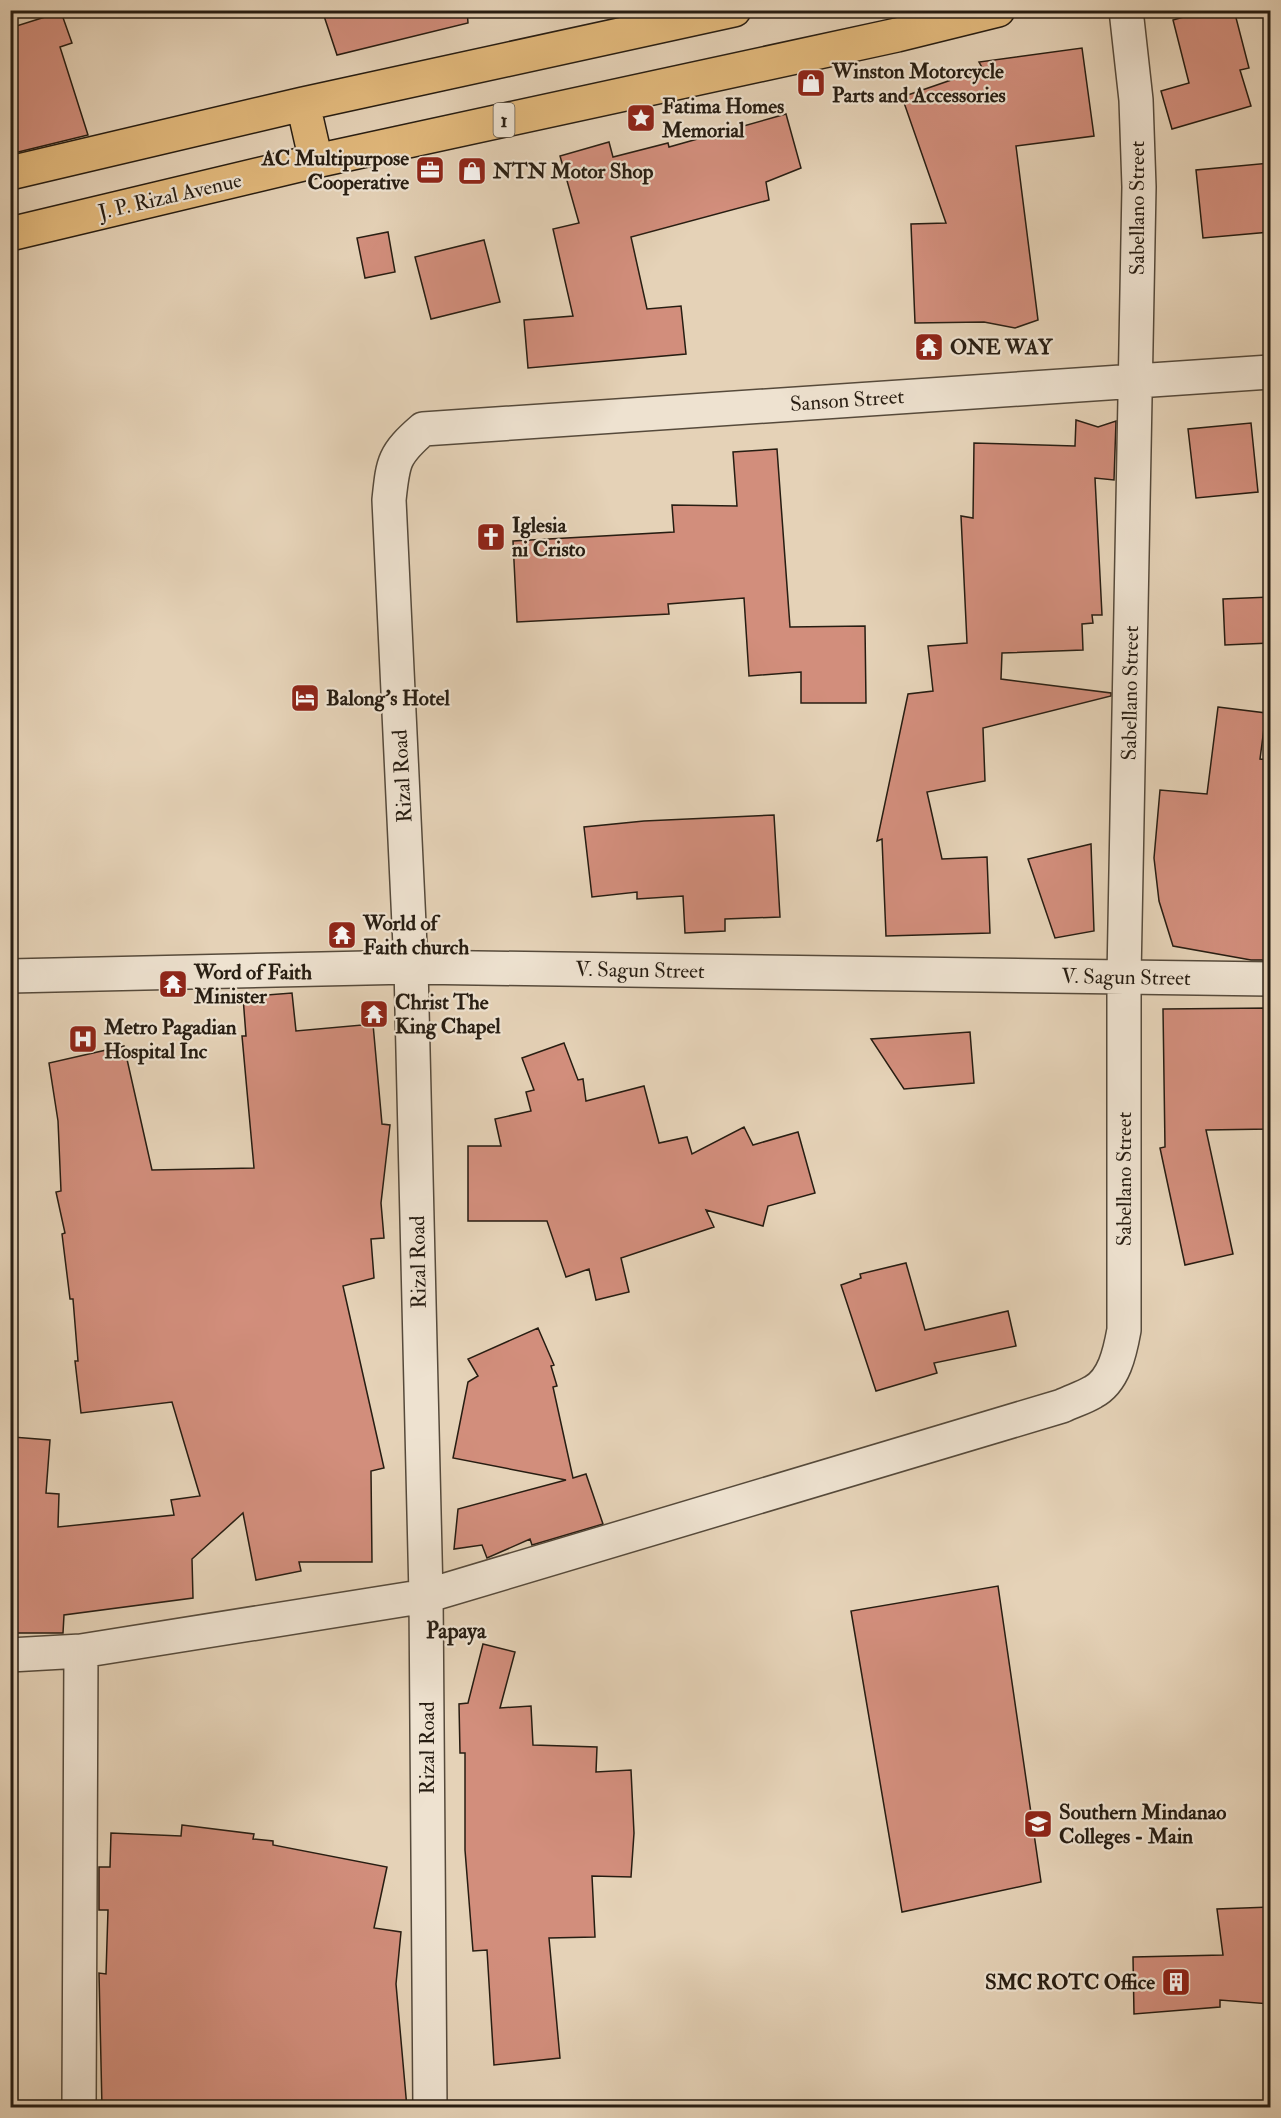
<svg xmlns="http://www.w3.org/2000/svg" width="1281" height="2118" font-family="'IM FELL Double Pica',serif">
  <rect width="100%" height="100%" fill="#e5d2b7"/>
  <filter id="stains"><feTurbulence type="fractalNoise" baseFrequency=".00333" numOctaves="4"/><feColorMatrix values="0 0 0 0 .2 0 0 0 0 .09 0 0 0 0 .02 0 0 0 .5 -.17"/></filter>
  <radialGradient id="worn" r=".72"><stop offset=".6" stop-color="#630" stop-opacity="0"/><stop offset="1" stop-color="#630" stop-opacity=".3"/></radialGradient>
  <!-- building -->
  <path fill="#d28e7c" stroke="#271d12" stroke-width="1.5" d="M322,10H467L468,23L337,55Z
    M1208,10H1234L1249,68L1240,70L1251,106L1172,129L1161,91L1189,83L1173,20Z
    M61,12L72,43L60,47L88,135L10,154V28Z
    M1082,48L1094,136L1016,146L1038,320L1015,328L984,322L915,323L911,224L946,223L902,97L983,69L979,62Z
    M786,114L801,168L766,182L769,200L631,237L647,309L681,306L686,354L528,368L524,320L573,316L553,229L579,223L560,156L609,142L613,157L668,143L669,147Z
    M1270,163V232L1203,238L1196,170Z
    M388,232L395,272L365,278L357,238Z
    M484,240L500,302L431,319L415,257Z
    M1076,420L1098,427L1116,421L1114,480L1095,478L1102,615H1092L1093,623L1082,624L1083,650L1002,653L1001,679L1111,693V696L983,728L985,781L927,792L942,859L987,857L990,933L886,936L882,839L877,841L908,694L933,691L928,646L967,643L961,516L973,518L974,443L1075,446Z
    M1251,423L1258,492L1196,498L1188,429Z
    M777,449L790,627L865,626L866,703H801V672L749,676L744,598L668,604L669,614L517,622L513,541L674,532L672,505L737,506L733,452Z
    M1270,597V643L1225,645L1223,599Z
    M1218,707L1266,713L1260,759L1270,760V960H1251L1173,946L1159,901L1154,858L1160,790L1207,794Z
    M774,815L780,917L725,919V931L685,933L683,896L637,899V892L592,897L584,827L644,821Z
    M1091,844L1094,931L1055,938L1028,859Z
    M292,993L296,1031L373,1024L382,1124L390,1125L381,1203L384,1238L371,1239L374,1278L343,1286L384,1468L371,1471L372,1562H299L301,1571L256,1580L243,1513L192,1559L193,1598L64,1615L63,1633H10V1485L13,1437L50,1440L46,1493L59,1494L58,1527L174,1515L171,1500L200,1496L172,1402L81,1413L75,1361H78L73,1299H70L62,1234L65,1233L56,1192L61,1191L58,1121L49,1063L124,1046L152,1170L254,1168L242,1036H246L243,997Z
    M1270,1008V1129L1206,1130L1233,1254L1185,1265L1160,1148L1165,1147L1163,1009Z
    M970,1032L974,1083L904,1089L871,1039Z
    M564,1043L578,1080L583,1079L586,1101L644,1086L659,1143L687,1137L692,1154L744,1127L753,1145L798,1132L815,1193L768,1206L763,1226L706,1210L714,1227L621,1258L629,1292L596,1300L589,1269L566,1277L547,1221H468V1146H501L495,1119L531,1111L526,1092L534,1090L522,1058Z
    M906,1263L925,1330L1008,1311L1016,1346L934,1363L937,1373L876,1391L841,1285L861,1278L860,1274Z
    M538,1328L554,1365L551,1366L557,1386L553,1387L573,1478L586,1474L603,1524L532,1545L530,1539L487,1558L482,1545L454,1549L458,1509L566,1480L453,1458L468,1382L478,1376L468,1359Z
    M998,1586L1041,1882L902,1912L851,1611Z
    M483,1644L515,1652L500,1708L531,1706L533,1745L597,1747L596,1772L631,1770L634,1833L631,1877L592,1876L595,1937L549,1938L560,2058L494,2065L487,1950L473,1951L465,1850V1753H460L459,1704L468,1703Z
    M182,1825L254,1834L253,1839L273,1841V1845L387,1867L374,1928L401,1932L396,1984L407,2108H102L99,1973L106,1974L108,1910H99V1867H110L111,1833L181,1836Z
    M1270,1907V2004L1220,2000V2007L1134,2014L1133,1957L1223,1955L1217,1909Z"/>
  <g fill="none" stroke-linecap="round" stroke-linejoin="round">
    <!-- minor casing -->
    <g stroke="#564a3b" stroke-width="36">
      <path id="minor" d="M10,976L411,967L1270,979
        M10,1655L81,1651L426,1596L1062,1406C1072,1401 1083,1398 1093,1392C1114,1381 1120,1352 1124,1330V977L1139,187L1136,100L1126,10
        M79,2108L81,1651
        M430,2108L426,1596L411,967L389,500C393,462 393,455 423,429L1270,372"/>
    </g>
    <!-- primary casing -->
    <g stroke="#271d12" stroke-width="36">
      <path id="primary" d="M303,104L316,161
        M10,173L303,104L734,10
        M10,234L316,161L897,35L998,10"/>
    </g>
    <!-- minor -->
    <use href="#minor" stroke="#eee2d0" stroke-width="33"/>
    <!-- primary -->
    <use href="#primary" stroke="#e2b97c" stroke-width="33"/>
  </g>
  <!-- icons -->
  <defs>
    <g id="shop-square" transform="scale(1.5)"><rect x="-9" y="-9" width="18" height="18" rx="4" fill="#8f2418" stroke="#eee2d0"/><path d="M-5-2.5h2.3a2.7 3.5 0 0 1 5.4 0H5L5.5 6h-11ZM-1.5-2.5h3a1.5 2.3 0 0 0-3 0Z" fill="#fff"/></g>
    <g id="sight-square" transform="scale(1.5)"><rect x="-9" y="-9" width="18" height="18" rx="4" fill="#8f2418" stroke="#eee2d0"/><path d="M0-6L1.8-2.2L6-1.7L2.9 1.2L3.7 5.4L0 3.3L-3.7 5.4L-2.9 1.2L-6-1.7L-1.8-2.2Z" fill="#fff"/></g>
    <g id="office-square" transform="scale(1.5)"><rect x="-9" y="-9" width="18" height="18" rx="4" fill="#8f2418" stroke="#eee2d0"/><path d="M-6-3h4V-5.5h4V-3h4V5H-6ZM-1-4.5V-3h2v-1.5ZM-6 0V1H6V0Z" fill="#fff"/></g>
    <g id="temple-square" transform="scale(1.5)"><rect x="-9" y="-9" width="18" height="18" rx="4" fill="#8f2418" stroke="#eee2d0"/><path d="M0-6L5-2H3V0L6.5 2.5H4V6H1.5V3h-3V6H-4V2.5H-6.5L-3 0V-2H-5Z" fill="#fff"/></g>
    <g id="church-square" transform="scale(1.5)"><rect x="-9" y="-9" width="18" height="18" rx="4" fill="#8f2418" stroke="#eee2d0"/><path d="M-1.2-6h2.4v3.5h3.3v2.4h-3.3V6h-2.4V-.1h-3.3v-2.4h3.3Z" fill="#fff"/></g>
    <g id="hotel-square" transform="scale(1.5)"><rect x="-9" y="-9" width="18" height="18" rx="4" fill="#8f2418" stroke="#eee2d0"/><path d="M-6-4.5h1.5V1H6V5H4.5V3h-9V5H-6ZM-4 0a1.8 1.8 0 1 1 3.6 0ZM.5 0V-2.5h3Q6-2.5 6 0Z" fill="#fff"/></g>
    <g id="hospital-square" transform="scale(1.5)"><rect x="-9" y="-9" width="18" height="18" rx="4" fill="#8f2418" stroke="#eee2d0"/><path d="M-5-5h3v3.5h4V-5h3V5h-3V1.5h-4V5h-3Z" fill="#fff"/></g>
    <g id="university-square" transform="scale(1.5)"><rect x="-9" y="-9" width="18" height="18" rx="4" fill="#8f2418" stroke="#eee2d0"/><path d="M0-5L7-2L0 1L-7-2ZM-4 1L0 2.5L4 1V4Q0 6-4 4Z" fill="#fff"/></g>
    <g id="building-square" transform="scale(1.5)"><rect x="-9" y="-9" width="18" height="18" rx="4" fill="#8f2418" stroke="#eee2d0"/><path d="M-4-6H4V6H1V3H-1V6H-4ZM-2.5-4.3h1.7v1.8h-1.7ZM.8-4.3h1.7v1.8H.8ZM-2.5-1h1.7V.8h-1.7ZM.8-1h1.7V.8H.8Z" fill="#fff"/></g>
  </defs>
  <g fill-rule="evenodd">
    <use href="#shop-square" x="811" y="83"/>
    <use href="#sight-square" x="641" y="118"/>
    <use href="#office-square" x="430" y="170"/>
    <use href="#shop-square" x="472" y="171"/>
    <use href="#temple-square" x="929" y="347"/>
    <use href="#church-square" x="491" y="537"/>
    <use href="#hotel-square" x="305" y="698"/>
    <use href="#temple-square" x="342" y="935"/>
    <use href="#temple-square" x="173" y="984"/>
    <use href="#temple-square" x="374" y="1014"/>
    <use href="#hospital-square" x="83" y="1039"/>
    <use href="#university-square" x="1038" y="1824"/>
    <use href="#building-square" x="1176" y="1982"/>
  </g>
  <g text-anchor="middle" stroke-width="4.5" stroke-linejoin="round" paint-order="stroke">
    <!-- shield labels -->
    <rect fill="#eee2d0" stroke="#63584b" stroke-width="1.5" x="493.5" y="103" width="21" height="34" rx="4.5"/>
    <g font-size="20" font-weight="bold" fill="#271d12">
      <text x="504" y="127">1</text>
    </g>
    <!-- poi labels -->
    <g font-size="21" font-weight="bold" fill="#271d12" stroke="#eee2d0" text-anchor="start">
      <text x="832" y="78">Winston Motorcycle<tspan x="832" dy="24">Parts and Accessories</tspan></text>
      <text x="662" y="113">Fatima Homes<tspan x="662" dy="24">Memorial</tspan></text>
      <text x="409" y="165" text-anchor="end">AC Multipurpose<tspan x="409" dy="24">Cooperative</tspan></text>
      <text x="493" y="178">NTN Motor Shop</text>
      <text x="950" y="354">ONE WAY</text>
      <text x="512" y="532">Iglesia<tspan x="512" dy="24">ni Cristo</tspan></text>
      <text x="326" y="705">Balong's Hotel</text>
      <text x="363" y="930">World of<tspan x="363" dy="24">Faith church</tspan></text>
      <text x="194" y="979">Word of Faith<tspan x="194" dy="24">Minister</tspan></text>
      <text x="395" y="1009">Christ The<tspan x="395" dy="24">King Chapel</tspan></text>
      <text x="104" y="1034">Metro Pagadian<tspan x="104" dy="24">Hospital Inc</tspan></text>
      <text x="1059" y="1819">Southern Mindanao<tspan x="1059" dy="24">Colleges - Main</tspan></text>
      <text x="1155" y="1989" text-anchor="end">SMC ROTC Office</text>
    </g>
    <!-- street labels -->
    <g font-size="21" fill="#271d12" stroke="#eee2d0">
      <text transform="translate(170 196) rotate(-13)" y="7">J. P. Rizal Avenue</text>
      <text transform="translate(1137 208) rotate(-90)" y="7">Sabellano Street</text>
      <text transform="translate(847 400) rotate(-4)" y="7">Sanson Street</text>
      <text transform="translate(1130 693) rotate(-89)" y="7">Sabellano Street</text>
      <text transform="translate(402 776) rotate(-93)" y="7">Rizal Road</text>
      <text transform="translate(640 970) rotate(1)" y="7">V. Sagun Street</text>
      <text transform="translate(1126 977) rotate(1)" y="7">V. Sagun Street</text>
      <text transform="translate(1124 1179) rotate(-90)" y="7">Sabellano Street</text>
      <text transform="translate(418 1262) rotate(-91)" y="7">Rizal Road</text>
      <text transform="translate(427 1748) rotate(-90)" y="7">Rizal Road</text>
    </g>
    <!-- neighbourhood labels -->
    <g font-size="22" font-weight="bold" fill="#271d12" stroke="#eee2d0">
      <text x="456" y="1638">Papaya</text>
    </g>
  </g>
  <!-- margin -->
  <rect width="1281" height="2118" fill="none" stroke="#e5d2b7" stroke-width="36"/>
  <rect x="12" y="12" width="1257" height="2094" fill="none" stroke="#271d12" stroke-width="3"/>
  <rect x="18" y="18" width="1245" height="2082" fill="none" stroke="#271d12" stroke-width="1.5"/>
  <rect width="100%" height="100%" filter="url(#stains)"/>
  <rect width="100%" height="100%" fill="url(#worn)"/>
</svg>
